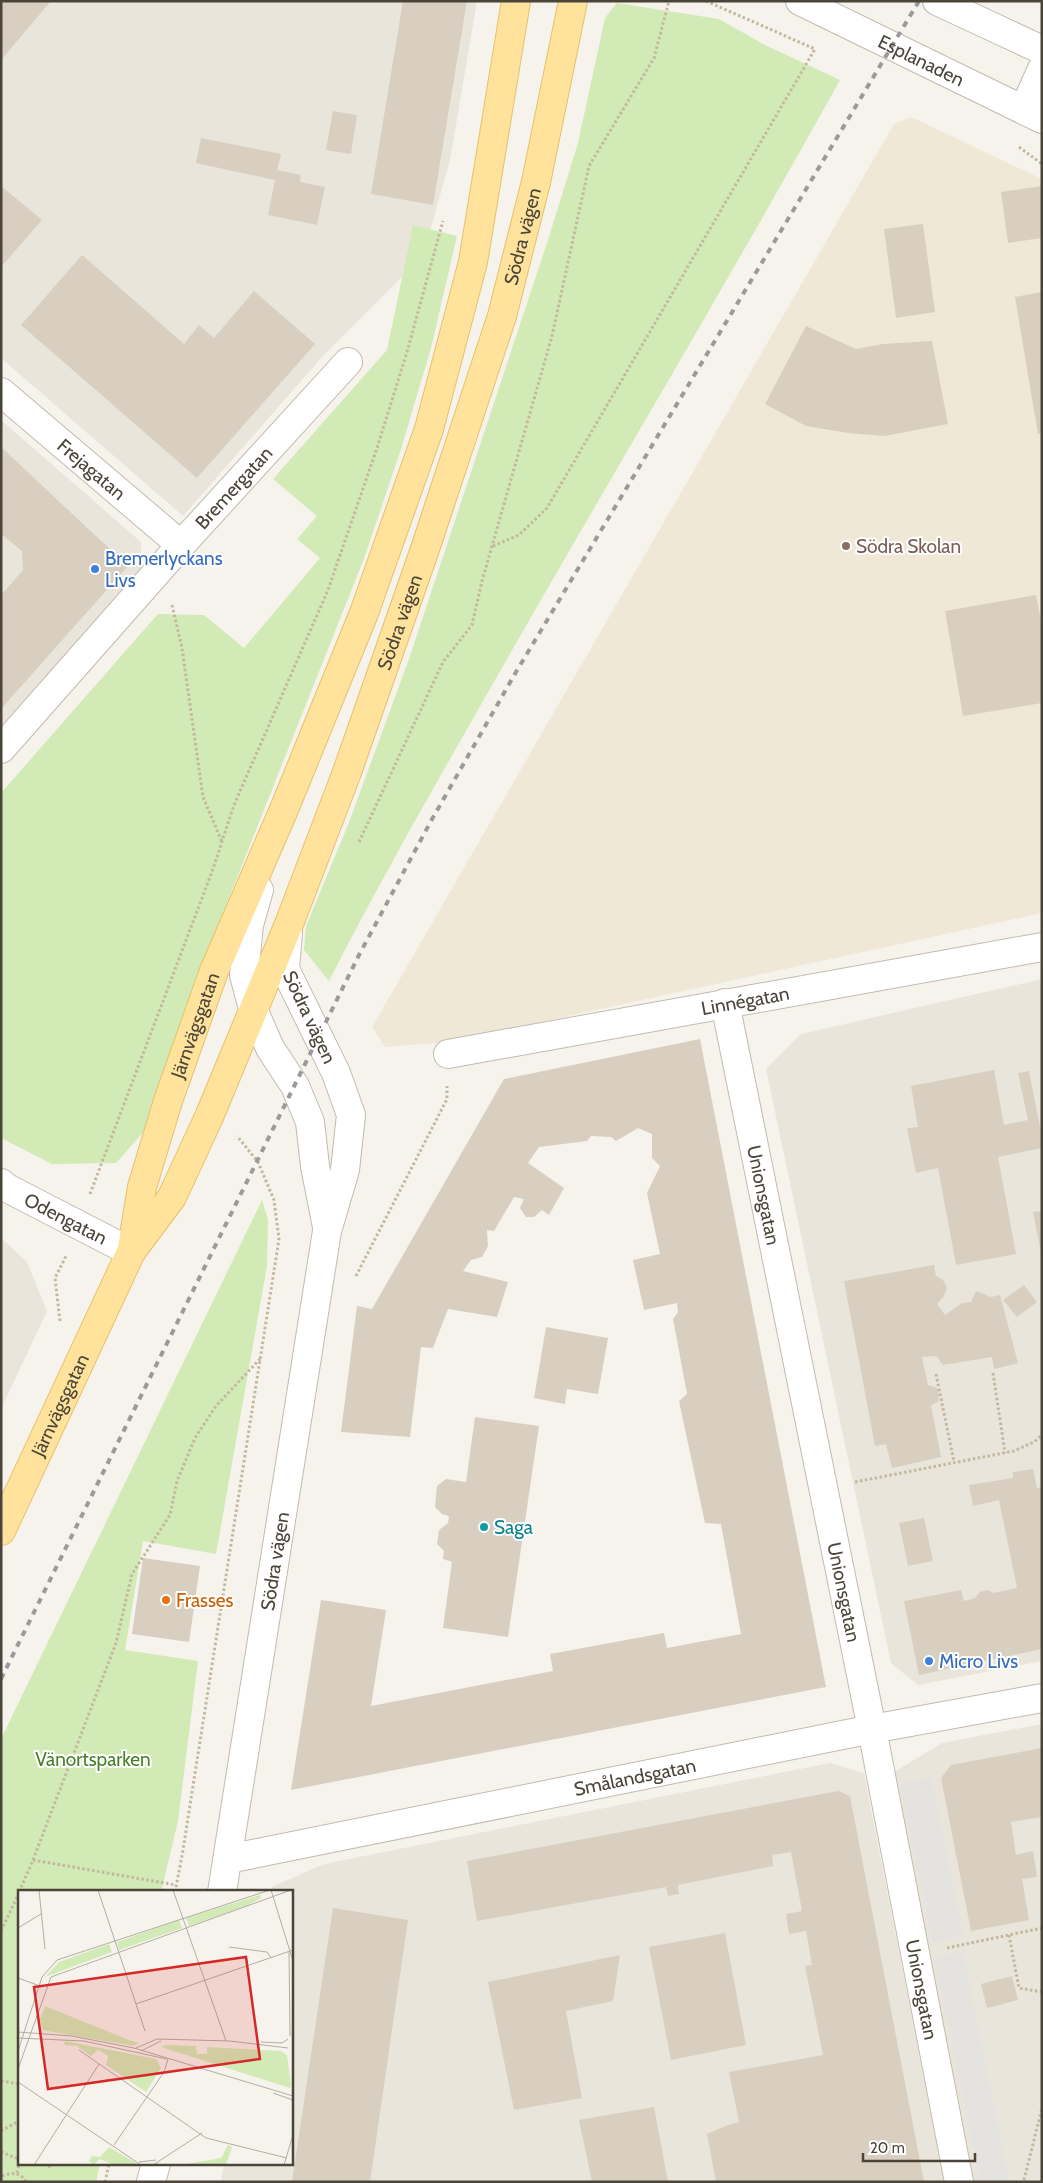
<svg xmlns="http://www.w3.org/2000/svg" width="1043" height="2183" font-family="Cabin,sans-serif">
  <rect width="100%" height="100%" fill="#f6f3ec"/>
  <!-- residential -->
  <path fill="#eae5da" d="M1,1H477L450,160L423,256L322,357L183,516L1,358Z
    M1,420L141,542L142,575L1,733Z
    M1042,979V1661L918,1685L891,1663L766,1069L801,1034Z
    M1,1238L27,1262L47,1311L1,1409Z
    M1042,1724V2182H973L894,1772L942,1743Z
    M830,1763L864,1773L944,2182H221L224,2164H291V1892H271L272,1887L324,1864Z"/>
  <!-- education -->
  <path fill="#efe8d6" d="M911,117L1042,179V913L449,1042L385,1047L372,1027L894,124Z"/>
  <!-- green -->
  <path fill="#d2eab5" d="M617,3L719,19L765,45L840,80C728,282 609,480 495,680C438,780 381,879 329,981L304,950L306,926L348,825L409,659L548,240L578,143L605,18Z
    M413,225L457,236L431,348L401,449L365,556L213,938L147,1128L116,1163L52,1164L1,1138V793L158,614L204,615L244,648L320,558L297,539L317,516L273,479L387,350Z
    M262,1200L268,1220L267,1266L216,1554L143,1541L125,1650L198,1661L178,1821L161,1892H19V2164H100L96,2182H1V1739Z"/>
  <!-- parking -->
  <path fill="#e5e3e0" d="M932,1777L963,1936L932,1943L900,1783Z
    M962,1951L1010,2182H980L934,1957Z"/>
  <!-- building -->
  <path fill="#d8cfc1" d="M1,1H51L1,60Z
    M403,1H467L433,205L371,194Z
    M333,111L357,115L351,154L326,150Z
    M201,138L281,154L277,170L301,175L300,182L325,187L317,225L268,215L275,180L196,163Z
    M1,186L42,220L1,267Z
    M1042,186V238L1008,243L1001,192Z
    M923,224L935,312L896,318L884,229Z
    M82,255L184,344L199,325L214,338L254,291L315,344L197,478L21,325Z
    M1042,292V433L1038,434L1015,297Z
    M806,326L856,349L883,344L932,341L948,424L884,436L848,433L806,426L765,404Z
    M1,447L128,566L1,709V595L23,570L22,551L1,534Z
    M1036,595L1042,626V703L963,716L945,611Z
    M700,1039L826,1687L291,1790L321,1600L386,1610L371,1706L553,1671L550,1654L664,1633L667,1648L741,1634L721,1524L705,1523L679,1401L687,1394L673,1319L678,1312L677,1303L644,1310L633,1260L660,1254L647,1193L660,1166L652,1158V1134L638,1128L616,1141L611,1137L591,1136L587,1141L539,1147L528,1163L564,1188L549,1215L542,1210L534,1217H526L520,1208L524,1199L514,1197L494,1231L487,1230L488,1246L482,1257L471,1260L463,1271L508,1282L497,1317L448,1309L433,1348L421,1347L410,1437L341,1432L357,1306L372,1309L504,1079Z
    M994,1070L1004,1125L1028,1120L1018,1073L1029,1071L1042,1137V1148L998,1157L1016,1254L956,1265L938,1168L916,1173L907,1128L918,1127L911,1086Z
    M1042,1211V1253H1041L1033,1212Z
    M934,1265L936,1276L943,1280L947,1288L944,1296L937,1304L945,1315L962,1303L971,1302L976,1291L991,1297L1000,1295L1018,1363L994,1369L992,1357L943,1365L936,1356L922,1357L928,1385L937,1388L939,1394L938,1402L931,1405L941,1457L892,1468L886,1444L875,1446L844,1281Z
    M1024,1285L1037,1302L1017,1317L1003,1300Z
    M546,1327L608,1338L598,1394L567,1389L565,1404L534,1398Z
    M475,1417L539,1426L508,1637L443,1628L452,1562L443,1559L444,1551L437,1544L439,1530L448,1523L449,1516L442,1514L435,1507L437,1486L446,1479L466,1482Z
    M1033,1469L1037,1488L1042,1487V1649L919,1675L904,1601L961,1590L964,1601L975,1598L980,1592L987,1590L994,1593L1017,1588L999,1500L973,1506L969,1485L1013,1478V1472Z
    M924,1518L933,1561L908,1566L899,1523Z
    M143,1558L200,1566L189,1642L132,1634Z
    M1042,1748V1817L1011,1822L1016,1855L1033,1851L1037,1877L1022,1879L1029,1920L971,1931L941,1778L951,1765Z
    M838,1791L850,1796L924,2182H716L707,2134L728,2125L739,2122L729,2072L823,2055L805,1966L812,1965L806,1931L789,1934L786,1914L802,1911L791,1852L772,1855L773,1866L678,1885L679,1894L668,1896L666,1887L477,1921L467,1861Z
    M333,1908L408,1920L370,2182H292Z
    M725,1933L746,2045L671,2060L649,1947Z
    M620,1955L613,2001L566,2011L582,2098L514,2110L488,1982Z
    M1012,1976L1018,2000L987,2008L981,1984Z
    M654,2107L668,2182H592L579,2120Z"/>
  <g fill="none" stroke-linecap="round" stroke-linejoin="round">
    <!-- minor casing -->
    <g stroke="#c2bbae" stroke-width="30">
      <g id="minor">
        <path id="s1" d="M800,1L1042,119"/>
        <path d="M937,1L1042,50"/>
        <path d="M1024,109L1042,69"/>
        <path id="s2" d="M1,392L181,545"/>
        <path id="s3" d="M1,749L181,545L348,362"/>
        <path d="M259,890L249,925L244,975L253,1009L270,1048L295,1086L310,1122L315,1166L327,1227"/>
        <path id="s4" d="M725,1003L872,1729L959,2182"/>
        <path id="s5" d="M448,1054L1042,947"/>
        <path id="s6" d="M1,1183L7,1188L131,1252"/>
        <path id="s7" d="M228,1859L872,1729L1042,1698"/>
        <path id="s8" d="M222,1892L327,1231L345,1170L351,1115L336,1073L285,969L288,932"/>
        <path d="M151,2182L156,2164"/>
      </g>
    </g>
    <!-- major casing -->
    <g stroke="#e6c16a" stroke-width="30">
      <g id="major">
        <path id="s9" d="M132,1248L142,1187L168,1101L214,971L285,807L364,613L429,429L473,262L516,1"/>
        <path id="s10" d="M1,1531L131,1252L172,1197L209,1117L289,924L347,772L425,549L502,316L536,182L573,1"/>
      </g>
    </g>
    <!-- path -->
    <path stroke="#c4b79f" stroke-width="3" stroke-dasharray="2.5 2.5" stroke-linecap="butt" d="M706,1L815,49
      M1019,147L1042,164
      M493,546L519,535L547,508L815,49
      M172,605L182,648L203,797L222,842
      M359,842L443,662L472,625L482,581L552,336L589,166L654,58L669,1
      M90,1194L213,869L234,805L328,590L377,448L407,352L443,221
      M356,1276L447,1099V1086
      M60,1321L55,1278L66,1256
      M993,1373L1005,1453
      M936,1374L954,1462
      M855,1482L1014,1451L1034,1442L1042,1435
      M33,1860L176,1885
      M19,1892L33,1860L116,1643L132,1574L170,1515L177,1481L195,1438L216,1406L260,1359
      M175,1892L182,1856L279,1239L274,1200L258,1162L237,1136
      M1,1931L19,1893
      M1009,1935L1019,1988L1042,1992
      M947,1948L1042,1928
      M1,2081L19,2084
      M1,2131L19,2121
      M1,2152L19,2159
      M44,2164L48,2167L55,2164
      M17,2173L19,2164
      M2,2176C12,2173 20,2171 26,2182
      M1024,2180L1042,2108
      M105,2182L109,2164"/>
    <!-- minor -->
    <use href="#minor" stroke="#fff" stroke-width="28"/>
    <!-- major -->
    <use href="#major" stroke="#ffe39c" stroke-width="28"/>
    <!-- rail -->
    <path stroke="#9a9a9a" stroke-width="4" stroke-dasharray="6 6" stroke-linecap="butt" d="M1,1679L359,955L431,821L516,672L919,1"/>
  </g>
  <!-- markers -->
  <circle fill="#8d6e63" stroke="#fff" stroke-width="2" cx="846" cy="546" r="5"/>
  <g fill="#3f7fe0" stroke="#fff" stroke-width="2">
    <circle cx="95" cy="569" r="5"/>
    <circle cx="929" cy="1661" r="5"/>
  </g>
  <circle fill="#0f9aa8" stroke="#fff" stroke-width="2" cx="484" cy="1527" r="5"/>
  <circle fill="#e8710a" stroke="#fff" stroke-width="2" cx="166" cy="1600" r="5"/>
  <g text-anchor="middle" stroke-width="4" stroke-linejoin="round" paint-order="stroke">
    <!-- street labels -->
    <g font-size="19" fill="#4b4439" stroke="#fff">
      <text dy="7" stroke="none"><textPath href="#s1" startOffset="135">Esplanaden</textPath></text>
      <text dy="7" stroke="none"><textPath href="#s10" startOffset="1400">Södra vägen</textPath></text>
      <text dy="7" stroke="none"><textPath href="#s2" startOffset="119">Frejagatan</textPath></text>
      <text dy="7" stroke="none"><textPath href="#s3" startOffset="350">Bremergatan</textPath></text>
      <text dy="7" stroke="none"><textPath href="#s10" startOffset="995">Södra vägen</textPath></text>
      <text dy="7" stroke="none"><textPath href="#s5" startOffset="302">Linnégatan</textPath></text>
      <text transform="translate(310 1017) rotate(65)" y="7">Södra vägen</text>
      <text dy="7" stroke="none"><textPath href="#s9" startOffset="232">Järnvägsgatan</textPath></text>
      <text dy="7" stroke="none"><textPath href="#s4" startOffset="196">Unionsgatan</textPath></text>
      <text dy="7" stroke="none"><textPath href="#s6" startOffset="74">Odengatan</textPath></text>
      <text dy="7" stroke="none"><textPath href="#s10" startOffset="139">Järnvägsgatan</textPath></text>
      <text dy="7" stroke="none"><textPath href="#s8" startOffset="335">Södra vägen</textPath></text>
      <text dy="7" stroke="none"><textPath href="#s4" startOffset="601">Unionsgatan</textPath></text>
      <text dy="7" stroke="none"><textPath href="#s7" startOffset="415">Smålandsgatan</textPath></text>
      <text dy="7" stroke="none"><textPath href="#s4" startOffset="1006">Unionsgatan</textPath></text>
    </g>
    <!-- education labels -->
    <g font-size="19" fill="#785e54" stroke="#fff" text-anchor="start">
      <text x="856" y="553">Södra Skolan</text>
    </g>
    <!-- shop labels -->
    <g font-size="19" fill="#366cbe" stroke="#fff" text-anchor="start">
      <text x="105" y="565">Bremerlyckans<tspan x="105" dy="22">Livs</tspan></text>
      <text x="939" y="1668">Micro Livs</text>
    </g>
    <!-- culture labels -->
    <g font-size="19" fill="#0d838f" stroke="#fff" text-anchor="start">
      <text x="494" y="1534">Saga</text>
    </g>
    <!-- food labels -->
    <g font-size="19" fill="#c56008" stroke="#fff" text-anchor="start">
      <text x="176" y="1607">Frasses</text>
    </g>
    <!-- park labels -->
    <g font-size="19" fill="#4a7f2a" stroke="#fff">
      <text x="93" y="1766">Vänortsparken</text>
    </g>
  </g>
  <!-- overview -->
  <g transform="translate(18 1890)">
    <rect width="275" height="275" fill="#f6f3ec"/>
    <path d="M242,5L243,8L228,16L171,36L168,28ZM161,30L164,38L101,60L99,52ZM91,54L94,62L27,87L41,72ZM27,116L111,150L121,153L116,156L24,140L22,129ZM47,151L138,169L143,178L128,202L88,175L90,166L80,160L73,166L59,156L46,155ZM150,155L178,156L179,164H189V157L262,161L269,165L273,195L272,198L143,157ZM210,255L214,257L208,275H164L203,268ZM91,257L118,273L119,275H96L82,269L75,275L71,271L74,266L82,267Z" fill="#d2eab5"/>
    <path fill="none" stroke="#b2ada4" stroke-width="1" d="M21,0L27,59M80,0L127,141M155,0L208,151M253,0L275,71M0,38L23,24M211,57L249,62L253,68M271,61L272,146M0,88L22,96M118,114L275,60M0,142L54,146L116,158L275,206M0,148L66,151L149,169M243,152L264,153L270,149M118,158L139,149L212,151L270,158M61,160L188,248L269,268M0,161L24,87L39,70L252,0M123,161L143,151M0,179L33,87L273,0M0,192L123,275M255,203L275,210M96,255L146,182L150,169M121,272L138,270M16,275L81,174M135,275L184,243M266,275L275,245"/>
    <path fill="#d62828" fill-opacity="0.15" stroke="#d62828" stroke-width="2.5" d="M228,67L242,169L30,199L16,97Z"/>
    <rect width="275" height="275" fill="none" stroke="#4b4439" stroke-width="2.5"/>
  </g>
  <!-- border -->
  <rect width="1043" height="2183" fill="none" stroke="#4b4439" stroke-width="5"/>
  <!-- scale -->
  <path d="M863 2153v8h112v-8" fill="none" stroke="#4b4439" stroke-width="2.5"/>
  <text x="870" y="2153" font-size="15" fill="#4b4439" stroke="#ffffff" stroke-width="4" paint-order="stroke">20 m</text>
</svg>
